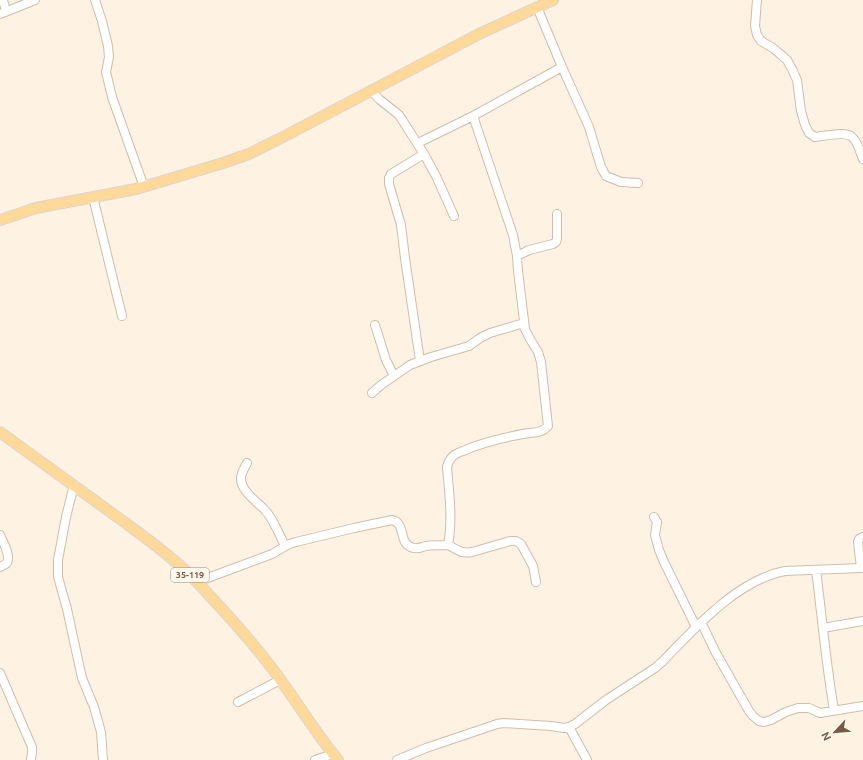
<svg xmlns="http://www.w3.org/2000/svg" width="863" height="760" font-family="Ubuntu,sans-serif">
  <rect width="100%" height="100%" fill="#fef3e3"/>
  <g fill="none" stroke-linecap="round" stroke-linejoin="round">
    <!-- minor casing -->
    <g stroke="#d2bcab" stroke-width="10">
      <path id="minor" d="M3,0L6,11
        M95,0L102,21L108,46L109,57L106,72L112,97L144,187
        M757,0L755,26L757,35L761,41L773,48L787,60L792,69L797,80L801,111L805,125L809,133L815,137C823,136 846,131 852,137C858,142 860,152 863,159
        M537,7L562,67L589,127L601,167L606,176L621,182L638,183
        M0,14L35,0
        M371,90L379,99L399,115L424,154L436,176L454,216
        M418,143L473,116L562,67
        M93,197L122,316
        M517,256L529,250L553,244L556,242L557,239V214
        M375,325L386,360L394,376
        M420,361L405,258L401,225L389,184V178L391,174L424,154
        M372,393L381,385L410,365L431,357L469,346L480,338L490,333L524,323
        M247,463C245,467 241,473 241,478C240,490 257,502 265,510C274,520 279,534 285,546
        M74,485L66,517L58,560V577L67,609L82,678L94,707L101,732L103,760
        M654,517L657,522L655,535L659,550L664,562L696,627
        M0,535C3,542 12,557 6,564C5,564 1,567 0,567
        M448,545C458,550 461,554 472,552L510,541H516L521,544L533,566L536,582
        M816,570C822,617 826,664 834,710
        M197,582L272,554L289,544L296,542L354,528L392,520C407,523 397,545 414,548C418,549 422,547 426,546C433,545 441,545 448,545C453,520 449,492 447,467C448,463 449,460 453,456C455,454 460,452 463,451C483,442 501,438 523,434C532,432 541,434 548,426L541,362L538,352L530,339L525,329L518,271L517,256L513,235L473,116
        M701,622L716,653L749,711L753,716L759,721L764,722L771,720L786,712L798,708H809L820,713L863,706
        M823,628L863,621
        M0,673L32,747V752L31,760
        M238,702L280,680
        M569,727L587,760
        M315,760L333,754
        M397,760L426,748L497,724L503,723L551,726L564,728L569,727L575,724L606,700L655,668L662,662C694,629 737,580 785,571L861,568L858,542L859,539L863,537"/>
    </g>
    <!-- major casing -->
    <g stroke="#dcd4cf" stroke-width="12">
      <path id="major" d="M0,220L36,208L136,189L223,163L249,154L285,136L479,34L553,0
        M0,432C40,461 80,490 120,519C147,539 174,558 197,582C221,608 246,634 267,662C292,693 312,729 338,760"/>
    </g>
    <!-- minor -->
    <use href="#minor" stroke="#fff" stroke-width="8"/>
    <!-- major -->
    <use href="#major" stroke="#ffd999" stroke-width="10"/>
  </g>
  <g text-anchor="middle" stroke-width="3" stroke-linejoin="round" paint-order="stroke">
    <!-- shield labels -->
    <rect fill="#fff7eb" stroke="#a08878" stroke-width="1" x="171" y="568" width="38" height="14" rx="3"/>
    <g font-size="9" font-weight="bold" fill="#775847">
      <text x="190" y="578">35-119</text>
    </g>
  </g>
  <!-- north arrow -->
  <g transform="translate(835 732) rotate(244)" stroke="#fff7eb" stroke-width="3" paint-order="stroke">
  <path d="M0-3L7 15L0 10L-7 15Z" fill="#775847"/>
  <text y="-6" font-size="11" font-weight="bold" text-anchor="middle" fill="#775847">N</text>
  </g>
</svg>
